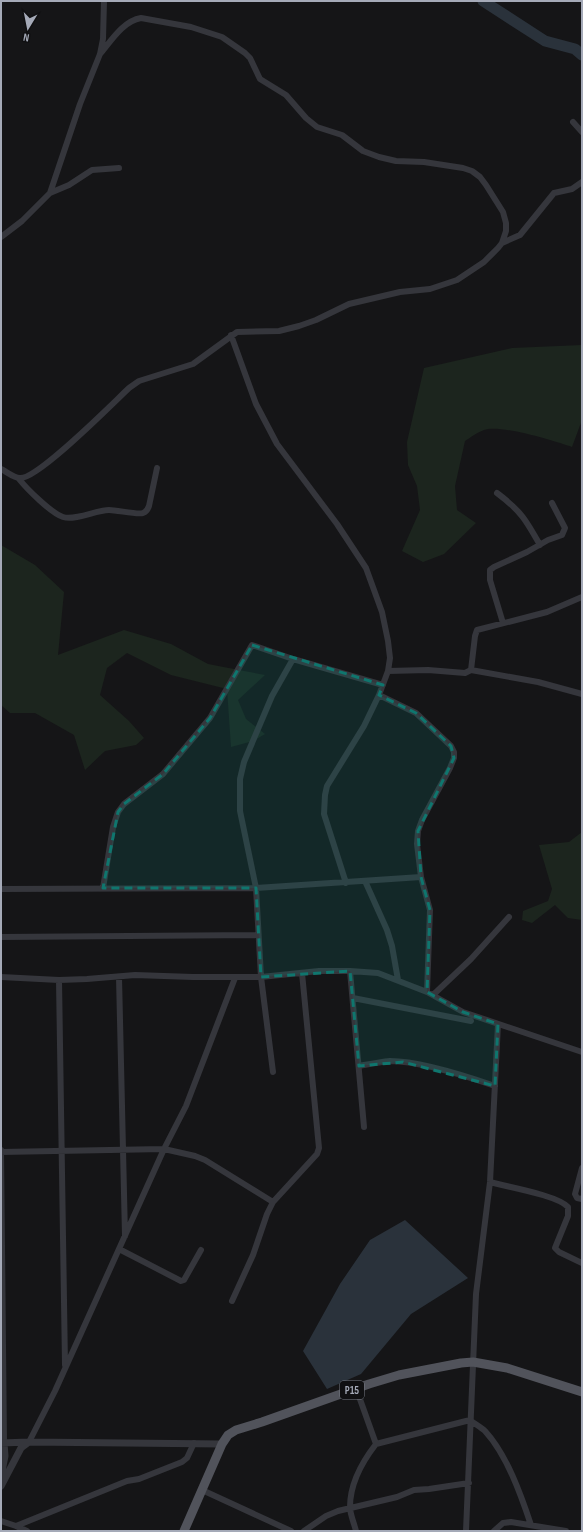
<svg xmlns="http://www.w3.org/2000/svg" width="583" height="1532" font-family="'Sofia Sans Condensed',sans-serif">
  <rect width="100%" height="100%" fill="#151517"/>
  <!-- green -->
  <path fill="#1c251e" d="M582,345V420L572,447C555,441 500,424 484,430C478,432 471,437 465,441L455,486L457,510L476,523L444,554L423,562L402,551L420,510L417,486L408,465L407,442L424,368L512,348Z
    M1,545L35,565L64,592L58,655L124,630L171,644L208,664L265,675L238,700L246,719L265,734L253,741L231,747L227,689L171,675L127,653L107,668L100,695L129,721L144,738L136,745L105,751L85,770L74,735L35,713H10L1,705Z
    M582,832V920L568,918L555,905L532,923L522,920L523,911L548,901L552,889L539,845L569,842Z"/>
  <!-- water -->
  <path fill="#2a323b" d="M405,1220L468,1278L411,1314L361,1374L327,1389L303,1351L340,1284L370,1240Z"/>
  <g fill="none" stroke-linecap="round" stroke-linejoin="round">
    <!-- river -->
    <path stroke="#2a323b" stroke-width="11" d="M483,1L545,41L575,49L582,55"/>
    <!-- minor -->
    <path stroke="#35363c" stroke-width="6" d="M573,122L582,132
      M50,193L69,185L92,170L119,168
      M1,237L22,221L50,193L80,104L100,54L103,39L104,1
      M502,243L520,235L554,193L572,189L582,182
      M231,335L256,404L277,444L337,524L366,568L382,612L388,641L390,658L388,671L379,695L364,726L327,786L325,795L324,814L346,883
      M1,469C7,472 14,478 20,478C38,479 113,403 129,388L139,381L193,364L237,332L279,331L299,326L316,320L349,304L400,292L430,289L457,280L484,262L498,248L502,243L506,231V223L503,212L486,185L480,177L472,171L463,168L424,162L396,161L379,157L363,151L342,135L317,127L306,118L286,95L260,79L250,58L245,53L222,37L191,27L141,18C123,21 111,41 100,54
      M19,479C27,489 51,513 63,517C75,521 96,510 109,510C117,510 138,515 143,513C146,512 148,509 149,506L157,468
      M497,493C521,511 526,520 540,545
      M503,623L490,580V570L494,567L527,552L548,540L562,535L565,528L552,503
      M471,670L538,682L582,694
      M388,671L428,670L465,673L471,670L475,636L477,630L547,612L582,597
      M379,695L416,713L451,746L454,752V758L450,768L422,820L418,831L417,844L421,877L430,910L427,992
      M365,881L387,930L392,946L398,980
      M103,888L113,827L118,812L124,804L163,774L210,718L252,645L293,659L383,685
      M1,889L256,888L421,877
      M1,937L258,935
      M350,971L364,1127
      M1,977L59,980L87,979L135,975L193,977H261L256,888L240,811V779L244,762L272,696L293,659
      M119,977L125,1236
      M59,980L65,1365
      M433,995L471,959L509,917
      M353,998L471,1021
      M359,1066C370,1064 380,1062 390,1061C420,1061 466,1076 495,1086
      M273,1072L261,977L319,971H350L378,973L427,992L463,1012L582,1052
      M1,1150L4,1443
      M1,1152L164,1149L195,1156L205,1160L273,1202
      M582,1168L575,1194L577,1198L582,1199
      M490,1182C507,1187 557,1195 568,1207V1216L555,1248L559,1252L582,1263
      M119,1249L181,1281L184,1280L201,1250
      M232,1301L253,1255L267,1214L273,1202L317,1154L319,1148L302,973
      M356,1388L376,1444
      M29,1442L55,1391L164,1149L186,1106L235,978
      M202,1490L291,1531
      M1,1521L16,1526L27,1531
      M16,1526L127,1481L139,1479L182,1462L187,1458L194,1443
      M304,1531L326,1516L338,1511L397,1497L414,1490L429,1489L469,1483
      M356,1531C354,1523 350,1514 350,1507C350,1483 362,1462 376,1444L470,1420C475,1424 481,1427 485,1431C507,1455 521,1495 531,1525
      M466,1531L476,1294L490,1182L498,1024
      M494,1531L503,1523L511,1522L566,1531"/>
    <!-- tertiary -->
    <path stroke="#35363c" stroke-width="7" d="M1,1443L29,1442L222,1444
      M1,1476L5,1456L4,1443
      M1,1486L21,1448L29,1442"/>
    <!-- primary -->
    <path stroke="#51535b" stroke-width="9" d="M184,1531L222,1444L228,1435L236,1430L262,1422L369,1384L399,1375L461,1363L473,1362L507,1368L582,1392"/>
  </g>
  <!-- marked area -->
  <path fill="#0f766e" fill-opacity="0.2" stroke="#0f766e" stroke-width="3" stroke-dasharray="8 5" stroke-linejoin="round" d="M252,645L383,685L379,695L416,713L451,746L454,758L418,831L421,877L430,910L427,992L463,1012L498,1024L495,1086L403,1062L359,1066L350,971L261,977L256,888H103L118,812L124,804L163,774L210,718Z"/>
  <g text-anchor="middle" stroke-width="3" stroke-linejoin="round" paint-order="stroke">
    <!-- shield labels -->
    <rect fill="#101012" stroke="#787c86" stroke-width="1" x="340" y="1381" width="24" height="18" rx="3"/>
    <g font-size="11" font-weight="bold" fill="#a5aab8">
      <text x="352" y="1394">P15</text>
    </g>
  </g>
  <!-- border -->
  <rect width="583" height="1532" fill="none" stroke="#a5aab8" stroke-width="4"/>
  <!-- north arrow -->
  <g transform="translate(28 28) rotate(190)" stroke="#101012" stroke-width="3" paint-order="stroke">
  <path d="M0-3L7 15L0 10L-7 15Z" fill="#a5aab8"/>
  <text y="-6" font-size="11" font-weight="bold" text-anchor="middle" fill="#a5aab8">N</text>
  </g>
</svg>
